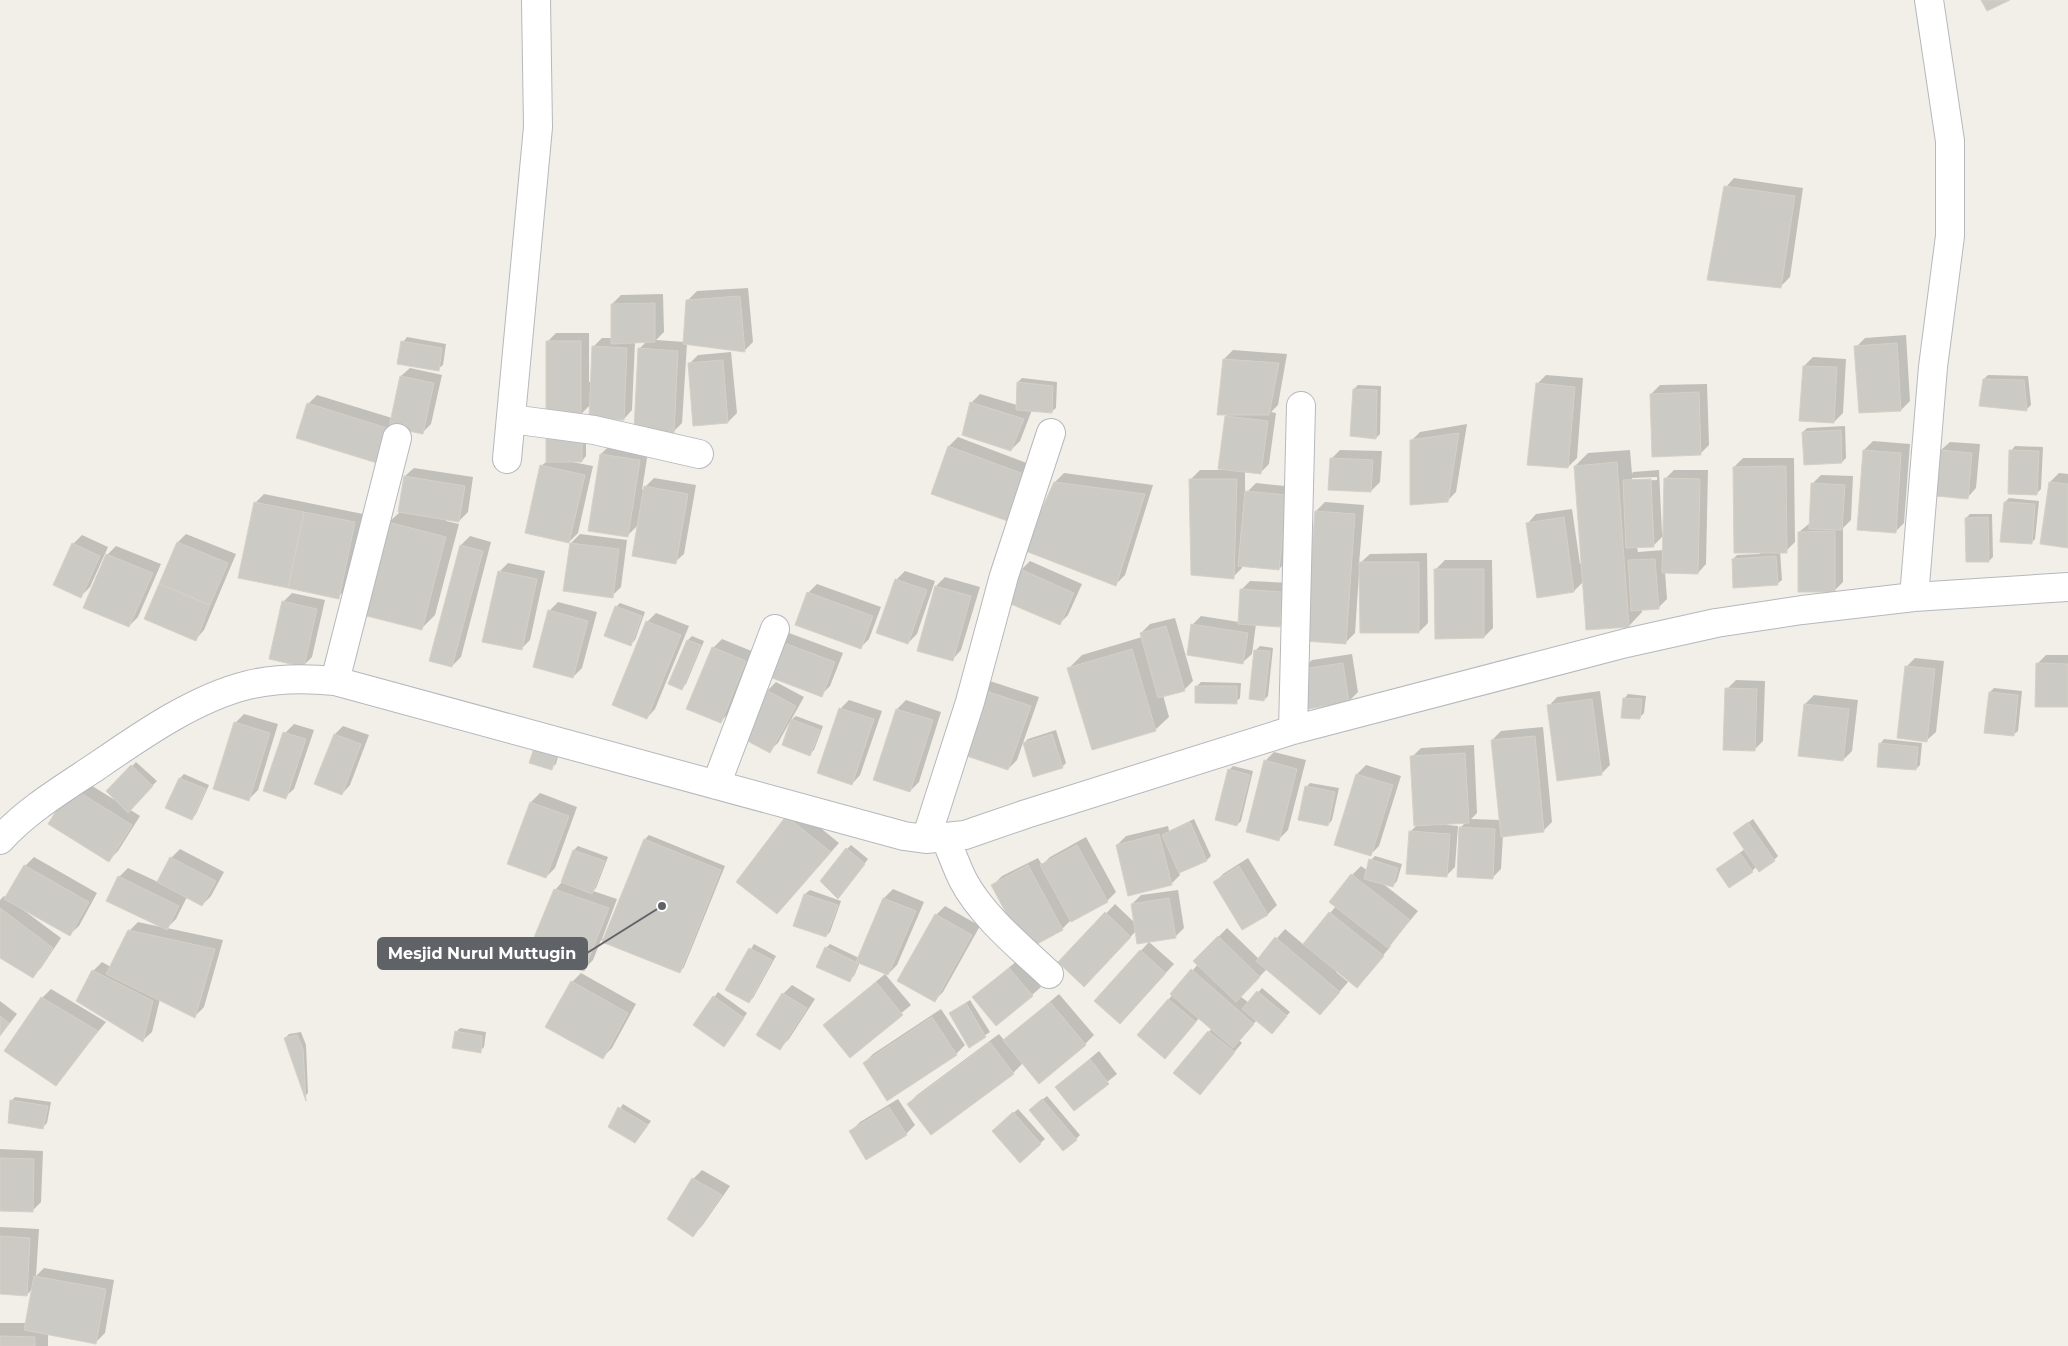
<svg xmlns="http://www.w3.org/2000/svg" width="2068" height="1346" font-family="Montserrat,sans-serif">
  <rect width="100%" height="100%" fill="#f1efe8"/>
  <!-- shadow -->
  <path fill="#0003" fill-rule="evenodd" d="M1734,178L1803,188L1790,277L1781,286L1726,187Z
    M748,288L753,342L744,351L687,344L682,423L673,432L639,349L647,341L635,342L632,410L624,419L591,404L581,414L547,342L556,333H589V382H592L593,347L602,338H612V304L621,295L663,294L664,332L656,340L685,342L688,300L697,291Z
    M1906,335L1910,401L1901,410L1856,347L1865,338Z
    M407,337L446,344L443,365L438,369L403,342Z
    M1233,350L1287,354L1278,405L1271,412L1276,413L1269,464L1260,473L1245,471V494L1256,483L1295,487L1288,560L1279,569L1242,565V568L1233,577L1191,479L1200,470H1226V416L1228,414L1224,359Z
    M731,352L737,413L728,422L689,364L698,355Z
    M1813,357L1846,359L1843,413L1834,422L1804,366Z
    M410,368L442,375L431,424L422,433L393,426L385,452L308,404L317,395L392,418L401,376Z
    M1546,375L1583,378L1577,458L1568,467L1537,384Z
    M1988,375L2028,376L2031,405L2027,409L1984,379Z
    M1022,378L1057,382L1056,408L1051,412L1032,410L1020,441L1011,450L971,403L980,394L1017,405L1018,382Z
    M1707,384L1709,445L1700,454L1651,394L1660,385Z
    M1358,385L1381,386L1380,434L1376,438L1354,389Z
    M1467,424L1456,492L1447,501L1411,441L1420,432Z
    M1845,426L1846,458L1842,462L1803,432L1807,428Z
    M586,430V456L582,461L572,462L593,466L578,533L569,542L541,466Z
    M958,437L1037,467L1024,514L933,494L949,446Z
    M1873,441L1910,444L1904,523L1895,532L1864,450Z
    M1950,442L1980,444L1976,488L1968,497L1941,450Z
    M610,445L648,452L642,490L654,478L696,485L684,554L675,562L638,525L627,536L601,454Z
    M2015,446L2043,447L2041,489L2037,493L2011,451Z
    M1340,450L1382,451L1380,482L1371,491L1331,459Z
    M1630,450L1632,474L1633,472L1659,470L1662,533H1664L1665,479L1674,470H1708L1706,564L1698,573L1665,572L1667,599L1658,608L1642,609V612L1629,626L1584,581L1574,591L1538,597L1528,523L1536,514L1572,509L1580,564L1582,563L1575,466L1588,453ZM1657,477V480L1632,481V478ZM1664,535V550L1638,552L1637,547L1653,546Z
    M1743,458H1794L1795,542L1786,551H1780L1782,580L1777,584L1733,559L1737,555L1760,554L1734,467Z
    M414,468L473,477L468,512L459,521L446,519V521L459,524L435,615L421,629L389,522L399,513L405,476Z
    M1064,473L1153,485L1125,575L1116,584L1055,482Z
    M2059,473L2068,474V547L2050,482Z
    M1821,475L1853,476L1851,520L1843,528V582L1834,591L1799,532L1810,523L1812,484Z
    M264,494L363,514L347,588L338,597L255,503Z
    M2009,498L2039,501L2035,539L2031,543L2005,502Z
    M1325,502L1364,505L1359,564L1370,554L1427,553L1428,623L1419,632L1359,574L1355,633L1346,642L1316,511Z
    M1970,514H1992L1993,557L1989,561L1966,518Z
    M186,534L236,554L204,630L196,639L178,542Z
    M580,534L627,540L621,587L612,596L571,543Z
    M82,535L108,547L90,587L81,596L73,544Z
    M470,536L491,542L461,657L452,666L461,545Z
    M116,546L161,564L138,617L129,626L107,555Z
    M1445,560H1492L1493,628L1484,637L1436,569Z
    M1030,561L1082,584L1068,615L1059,624L1021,570Z
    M508,563L545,571L530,640L521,649L499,572Z
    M905,571L935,581L917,634L908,643L896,580Z
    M945,577L980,587L961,650L953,659L918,650L936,586Z
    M1250,581L1290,583L1289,617L1280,625L1256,624L1252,654L1243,662L1192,625L1201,616L1239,622L1241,590Z
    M817,584L881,607L869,639L860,648L808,593Z
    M292,593L325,600L312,657L303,666L283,602Z
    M558,602L597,612L582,668L573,677L549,611Z
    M620,603L645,612L635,640L631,644L616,607Z
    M656,613L689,626L655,709L647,718V622Z
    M1175,618L1193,681L1184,690L1163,695L1169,717L1155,730L1069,668L1082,655L1142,637L1141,633L1150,624Z
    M789,633L843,653L830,686L821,695L780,642Z
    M692,636L704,641L686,684L682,688L688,640Z
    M722,639L754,652L729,713L720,722L713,648Z
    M1260,646L1273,648L1268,696L1264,700L1256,650Z
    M1352,654L1358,692L1349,701L1303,669L1312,660Z
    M2046,655H2068V706L2037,664Z
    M1915,658L1944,661L1936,732L1927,740L1906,667Z
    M1736,680L1765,681L1763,741L1754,750L1727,689Z
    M990,681L1039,697L1017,760L1008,769L960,752Z
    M776,682L804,697L791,720L796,716L823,726L814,750L810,754L789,723L778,743L769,751L767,691Z
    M1201,682L1241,683L1240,698L1236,702L1197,686Z
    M1994,688L2022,691L2018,731L2013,735L1990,692Z
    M1600,691L1610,765L1601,774L1549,706L1557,697Z
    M1628,694L1646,696L1644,713L1639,718L1624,699Z
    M1814,695L1858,700L1852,751L1843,760L1805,704Z
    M849,700L882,711L860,775L852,784L840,709Z
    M906,700L941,712L919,782L910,791L897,709Z
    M244,714L278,724L258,790L249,799L235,723Z
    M294,724L314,730L294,789L285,797V733Z
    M343,726L369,735L350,785L342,794L335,734Z
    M1543,727L1552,822L1543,831L1503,835L1501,869L1492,878L1460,828L1466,822L1447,823V825L1458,826L1455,867L1446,876L1410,832L1417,825L1412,757L1421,748L1474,745L1477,813L1471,819L1500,820L1492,740L1501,731Z
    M1056,730L1066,763L1062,767L1024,743L1028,739Z
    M1884,739L1922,743L1920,765L1916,769L1880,744Z
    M560,748L556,764L551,768L531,762Z
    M1274,752L1306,760L1288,830L1279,839L1265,761Z
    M136,762L157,781L129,809L140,816L118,851L109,860L50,823L81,779L118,802L108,791Z
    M1366,765L1401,776L1379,846L1370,855L1336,844L1357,774Z
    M1233,766L1253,771L1241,821L1237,825L1229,770Z
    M184,774L209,785L196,814L192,819L180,778Z
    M1310,783L1339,788L1332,820L1328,825L1306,787Z
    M540,793L577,807L555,868L546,877L509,863L531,802Z
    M796,808L839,843L786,903L738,882Z
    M1194,819L1211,856L1207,860L1179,872L1180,875L1171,884L1117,845L1126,836L1168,826L1169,831Z
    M1753,819L1778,856L1774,860L1757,866L1752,871L1717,869L1745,849L1734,833Z
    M649,835L725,866L684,967L680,972L601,940L593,960L584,969L555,890L563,881L574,850L578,846L608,857L596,888L593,891L617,899L602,939L604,940L645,839Z
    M1086,837L1116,892L1107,901L1070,921L1062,929L993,885L1002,876L1038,858L1042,865L1050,857Z
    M851,845L868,859L842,893L847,849Z
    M180,849L224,872L211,896L202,905L187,897L176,919L167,928L223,940L204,1007L195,1016L160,999L152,1032L143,1040L93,971L102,962L111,967L129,931L138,922L161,927L119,877L128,868L158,882L171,858Z
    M1375,856L1402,864L1397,881L1393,886L1382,883L1418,911L1390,945L1391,946L1357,986L1338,970L1336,972L1348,982L1329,1004L1267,969L1240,996L1249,1003L1262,988L1290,1012L1276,1028L1257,1020L1239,1040L1242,1043L1200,1093L1209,1032L1212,1028L1200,1017L1174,1048L1139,1035L1198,964L1195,961L1227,928L1259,959L1285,929L1304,945L1336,906L1352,875L1361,866L1368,871L1371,860Z
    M34,857L97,893L79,926L70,934L23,908L22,909L61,938L41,968L32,977L0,956V900L4,896L6,898L25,866Z
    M1248,858L1277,905L1268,914L1243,929L1214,883L1223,874Z
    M893,889L924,902L897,965L888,974L860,962L854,976L849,980L826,948L830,944L859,958L884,898Z
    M810,890L841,901L830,932L826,936L794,925L805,894Z
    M1178,890L1184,928L1175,937L1136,931L1093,976L1060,962L1115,904L1135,923L1132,904L1141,895Z
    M945,906L980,926L943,992L934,1001L936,915Z
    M1149,942L1174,964L1128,1014L1095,1001Z
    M754,944L776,956L753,998L748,1002L727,990Z
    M1018,960L1041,987L1032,995L974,997Z
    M581,973L636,1004L612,1048L603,1057L572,982Z
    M885,974L911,1005L850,1056L824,1025Z
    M792,985L815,999L789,1039L780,1048L758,1035L783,994Z
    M51,989L106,1022L55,1084L42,998Z
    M718,992L747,1013L728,1041L694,1025Z
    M1059,994L1094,1035L1085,1044L1023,1063L1013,1073L908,1104L917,1095L999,1034L1004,1040Z
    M970,1000L990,1032L969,1046L950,1013Z
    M0,1001L17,1014L0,1036Z
    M941,1009L965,1045L956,1054L864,1063L873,1054Z
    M460,1028L486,1032L484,1047L480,1051L456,1032Z
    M301,1032L306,1045L308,1093L305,1096L285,1038L289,1034Z
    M1099,1051L1117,1074L1074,1109L1056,1087Z
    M1047,1096L1080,1135L1076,1139L1034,1106Z
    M15,1097L51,1102L47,1123L43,1127L11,1101Z
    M898,1099L915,1125L906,1134L851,1131L860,1122Z
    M623,1104L651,1121L639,1137L609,1126Z
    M1018,1109L1045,1139L1020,1161L998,1127Z
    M0,1149L43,1151L41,1202L32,1211L0,1210Z
    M702,1170L730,1186L702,1226L693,1235V1179Z
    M0,1227L39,1229L36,1276L44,1268L114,1280L105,1333L96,1342L48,1333V1346H0V1323H27L33,1288L27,1295L0,1293Z"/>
  <!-- building -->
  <path fill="#cccac5" stroke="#d6d1c6" d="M1981,0H2010L1987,11Z
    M1724,186L1795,196L1781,288L1707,280Z
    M740,296L745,352L683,344L686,300Z
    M655,303V342L611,344V304Z
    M401,341L442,348L439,371L397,364Z
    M546,341H581V415H546Z
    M1897,343L1901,411L1859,413L1854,346Z
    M592,346L627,348L624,420L589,419Z
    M638,348L678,351L674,433L634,431Z
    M1223,359L1279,363L1269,415H1217Z
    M723,360L728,423L693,426L688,363Z
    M1803,366L1837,367L1834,423L1799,421Z
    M400,376L434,383L423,434L389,427Z
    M1983,379L2024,380L2027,411L1979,406Z
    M1017,382L1053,386L1052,413L1016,410Z
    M1536,383L1575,387L1568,468L1527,465Z
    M1353,389L1377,390L1376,439L1350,436Z
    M1699,392L1701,455L1652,457L1650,394Z
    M970,402L1024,419L1011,451L962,435Z
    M307,403L387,428L377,463L296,438Z
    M1225,416L1268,421L1261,474L1218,469Z
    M1841,430L1842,463L1804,465L1802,432Z
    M582,433V462H546V434Z
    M1459,433L1448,502L1410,505V440Z
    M948,446L1029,476L1016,524L931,494Z
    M1863,450L1901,453L1896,533L1857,530Z
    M1940,450L1972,453L1968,499L1936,496Z
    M2009,450L2039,451L2037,495L2008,494Z
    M600,454L640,460L628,537L588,531Z
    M1330,458L1373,460L1371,492L1328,490Z
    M1617,462L1629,627L1586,630L1574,466Z
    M540,465L585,475L569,543L525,533Z
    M1786,466L1787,553H1734L1733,467Z
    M404,476L465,486L459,522L398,512Z
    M1664,478L1700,479L1698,574L1662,573Z
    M1189,479H1237L1234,579L1191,575Z
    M1651,479L1654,547L1626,548L1623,480Z
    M1054,482L1145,494L1116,586L1023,550Z
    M2049,482L2068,484V548L2040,544Z
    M1811,483L1845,485L1842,530L1809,529Z
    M644,486L688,494L676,564L632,556Z
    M1245,491L1287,495L1279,570L1238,566Z
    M254,502L304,512L288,588L238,578Z
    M2004,502L2035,504L2032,544L2000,542Z
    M1315,511L1355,514L1346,644L1305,641Z
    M304,512L355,522L339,599L288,588Z
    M1564,517L1574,592L1537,598L1526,523Z
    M1988,517L1989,562H1966L1965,518Z
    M388,522L446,537L422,630L363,615Z
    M1835,531V592H1798V532Z
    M177,542L228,563L210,605L159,584Z
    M72,543L100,556L81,598L53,585Z
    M570,543L619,549L613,598L563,591Z
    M460,545L483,551L452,667L429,661Z
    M106,554L153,573L129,627L83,608Z
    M1776,556L1778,585L1733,588L1732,559Z
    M1655,559L1659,609L1631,611L1628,560Z
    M1359,562H1419V633H1360Z
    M1020,569L1074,593L1060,625L1006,602Z
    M1434,569H1484V638L1435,639Z
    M498,571L537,579L522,650L482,642Z
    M895,579L927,590L908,644L876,633Z
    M159,584L210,605L196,641L144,619Z
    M935,586L971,596L953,661L917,651Z
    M1240,589L1282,592L1280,627L1238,624Z
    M807,592L873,616L861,649L795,625Z
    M282,601L317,609L304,667L269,659Z
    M615,606L642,616L631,646L604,636Z
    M548,610L588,621L573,678L533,667Z
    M646,621L681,635L647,719L612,705Z
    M1191,624L1248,633L1243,664L1187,655Z
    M1166,626L1185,691L1158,698L1140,633Z
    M687,640L701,645L682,690L668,684Z
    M779,641L835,662L822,697L767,676Z
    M712,647L746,661L721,723L686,709Z
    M1132,649L1156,731L1092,750L1067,668Z
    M1254,650L1270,651L1264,701L1249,699Z
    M1343,663L1349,702L1308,709L1302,669Z
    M2036,663L2068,664V707H2035Z
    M1905,666L1935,669L1927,742L1897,738Z
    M1195,686H1237V704L1195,703Z
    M1725,688L1757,689L1755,751L1723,750Z
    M980,689L1031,706L1008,770L958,753Z
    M766,690L796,706L770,753L740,737Z
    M1989,692L2018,695L2014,736L1984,733Z
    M1623,698L1642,699L1640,719L1621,718Z
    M1592,699L1602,775L1557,781L1547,705Z
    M1804,704L1849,709L1843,761L1798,756Z
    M839,708L874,719L852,785L817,773Z
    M896,709L933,720L910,792L873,780Z
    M791,719L820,730L810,756L782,745Z
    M234,722L270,733L249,801L213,789Z
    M283,732L306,739L286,799L263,791Z
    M334,734L361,744L342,795L314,784Z
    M1052,734L1063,768L1033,777L1023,743Z
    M1535,736L1544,832L1501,837L1491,740Z
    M1879,743L1918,747L1916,770L1877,767Z
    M535,745L557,753L552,770L529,763Z
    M1465,753L1469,823L1414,826L1410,756Z
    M1264,760L1297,769L1279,841L1246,832Z
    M131,765L153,786L128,813L106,791Z
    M1228,769L1250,775L1237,826L1215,820Z
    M1356,774L1393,785L1371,856L1334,845Z
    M179,778L206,789L192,820L165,808Z
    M1305,786L1335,792L1328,826L1298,820Z
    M71,787L132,825L109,862L48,824Z
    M530,802L569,816L546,878L507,864Z
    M786,816L831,852L777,914L736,882Z
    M1190,822L1207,861L1179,873L1162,835Z
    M1748,822L1775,861L1759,872L1733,833Z
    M1459,827L1495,829L1493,879L1457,877Z
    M1409,831L1450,834L1447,877L1406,874Z
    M1159,834L1172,885L1128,896L1116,845Z
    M644,839L721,870L680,973L602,942Z
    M1077,845L1108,902L1071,922L1040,865Z
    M846,848L865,864L838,899L820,881Z
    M573,850L605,861L592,894L561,882Z
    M1740,853L1753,872L1729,888L1716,869Z
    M170,857L216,881L202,906L157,882Z
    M1369,859L1398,868L1393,887L1364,879Z
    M24,865L89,902L70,936L4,899Z
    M1028,865L1063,930L1026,950L991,885Z
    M1239,866L1268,915L1242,930L1213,882Z
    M1351,874L1410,920L1388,948L1329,902Z
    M118,876L179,906L167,930L106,901Z
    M554,889L609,908L584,971L526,957Z
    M804,894L838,905L826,937L793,926Z
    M883,898L916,911L888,975L856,962Z
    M1169,898L1176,938L1137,944L1131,904Z
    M0,908L53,948L33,978L0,958Z
    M1105,912L1131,937L1084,987L1058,962Z
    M1329,912L1384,956L1357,988L1303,944Z
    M935,914L972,935L935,1002L897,981Z
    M128,930L215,949L195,1018L106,974Z
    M1218,936L1260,977L1236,1002L1193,961Z
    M1275,937L1340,992L1320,1015L1256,961Z
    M825,947L858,963L850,982L816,967Z
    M749,948L772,960L749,1003L725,990Z
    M1140,950L1166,973L1120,1024L1094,1001Z
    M1009,968L1033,996L996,1026L972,997Z
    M1191,969L1254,1024L1233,1048L1170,994Z
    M92,970L153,1001L143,1042L76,1001Z
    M571,981L628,1013L603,1059L545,1027Z
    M876,982L903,1015L850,1058L823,1025Z
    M1257,991L1287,1016L1272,1034L1242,1009Z
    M782,993L807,1008L780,1050L756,1035Z
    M713,996L744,1018L724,1047L693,1025Z
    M41,997L98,1031L56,1086L4,1051Z
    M1168,999L1196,1022L1165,1059L1137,1035Z
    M1050,1002L1086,1045L1039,1084L1003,1040Z
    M966,1003L986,1037L969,1048L949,1013Z
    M0,1016L9,1023L0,1036Z
    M932,1017L957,1055L887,1101L863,1063Z
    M455,1031L482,1036L481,1053L452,1048Z
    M1208,1031L1235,1052L1200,1095L1173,1073Z
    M297,1035L303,1049L306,1101L284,1038Z
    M990,1042L1014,1074L931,1135L907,1104Z
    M1090,1059L1109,1084L1074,1111L1055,1087Z
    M1042,1099L1077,1140L1063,1151L1029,1110Z
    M10,1100L48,1106L43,1129L8,1123Z
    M618,1107L648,1125L635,1143L608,1127Z
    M889,1107L907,1135L866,1160L849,1131Z
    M1013,1112L1041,1144L1020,1163L992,1131Z
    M0,1158L34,1159L33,1212L0,1211Z
    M692,1178L722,1195L693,1237L667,1219Z
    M0,1236L30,1238L27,1296L0,1294Z
    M34,1276L106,1289L96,1344L24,1330Z
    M0,1336L35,1337V1346H0Z"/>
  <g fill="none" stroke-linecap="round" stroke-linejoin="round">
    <!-- minor casing -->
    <g stroke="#b5b8bc" stroke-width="30">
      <path id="minor" d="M511,419L594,430L699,454
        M507,459L538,127L536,0
        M1914,597L1933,367L1950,236V141L1929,0
        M335,681L397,438
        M1293,730L1301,406
        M716,785L775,629
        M945,837C951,851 956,866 963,880C981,915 1020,947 1049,974
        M926,839L970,702L1004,576L1051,433
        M0,840C27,810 64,788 97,766C142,735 195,698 248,685C277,678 306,678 335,681L904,836L926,839L965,835L1026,814L1293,730L1626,643L1716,623L1802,610L1914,597L2068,587"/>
    </g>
    <!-- minor -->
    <use href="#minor" stroke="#fff" stroke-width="28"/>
  </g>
  <!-- callouts -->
  <path fill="none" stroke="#5f6368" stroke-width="2" d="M662 906L587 953"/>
  <circle fill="#5f6368" stroke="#fff" stroke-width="2" cx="662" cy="906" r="5"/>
  <rect fill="#5f6368" stroke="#5f6368" stroke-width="2" x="378" y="938" width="209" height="31" rx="5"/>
  <g font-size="16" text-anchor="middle" font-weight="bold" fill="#fff">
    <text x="482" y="959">Mesjid Nurul Muttugin</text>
  </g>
</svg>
